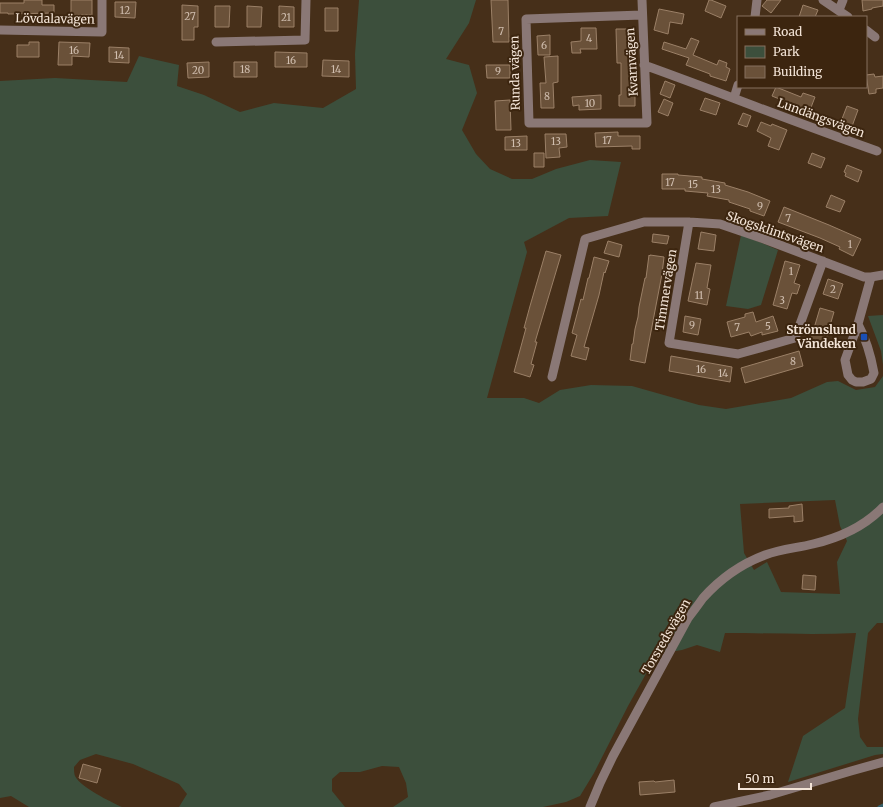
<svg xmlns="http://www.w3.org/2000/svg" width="883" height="807" font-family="Merriweather,serif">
  <rect width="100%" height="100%" fill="#462f19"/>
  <!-- green -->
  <path fill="#3c4f3c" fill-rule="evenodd" d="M359,0H476L469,23L446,59L469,65L477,93L462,130L476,154L490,169L512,179H532L556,169L590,160L621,162L608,216L569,218L524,242L527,252L487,398H524L539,403L560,390L591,385L632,386L699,405L726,409L791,398L827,382L838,381L856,390L875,387L883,376V623H877L868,633L858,719L860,737L867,747H883V754L875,755L859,760L788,782L803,736L845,708L856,633C812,635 768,633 725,633L720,652L697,645L682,650L657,654L628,706L594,773L580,796L566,802L543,807H393L408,797L406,783L399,767L382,766L360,772H340L332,779V791L345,807H179L187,794L179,784L133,764L96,754L80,760L74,767C74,769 74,774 75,776C80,787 111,802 122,807H29L11,796L0,798V81L55,78L127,82L139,56L179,65L177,86L204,95L240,112L274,103L323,108L356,89L355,54ZM835,500L840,526L847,541L837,562L840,594L781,592L767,562L754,570L744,553L740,504Z
    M741,235L762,243L778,250L761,305L748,309L726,306Z
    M883,315V365L881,351L868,316Z"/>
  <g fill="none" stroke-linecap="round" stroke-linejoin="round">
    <!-- stream -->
    <path stroke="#355f68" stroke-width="3" d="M879,807L883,805"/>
  </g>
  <!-- building -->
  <path fill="#6a5139" stroke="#9b8067" d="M24,0H42V5H54V13L8,14V13H0V3H24Z
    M71,0H92V15H71Z
    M491,0H508L509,42H493Z
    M709,0H711L726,6L721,18L705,11Z
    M767,0H781L771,13L762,6Z
    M862,0H883V6L872,8V9L863,11Z
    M115,2H136L135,18L115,17Z
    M182,5L198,6V27H194V40H182Z
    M803,5L818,10L815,17H799Z
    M215,6H230L229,27H215Z
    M247,6L262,7L261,27H247Z
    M279,6L294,7V27H279Z
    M325,8H338V31H325Z
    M659,9L684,14L682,24L670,22L668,34L654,30Z
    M581,28H596L597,49H580L581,53H572L571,42L581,41Z
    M616,29H632V63H630L631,84H635V106H619V95H621V63H617Z
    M550,35V55H538L537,36Z
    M691,38L699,41L693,55L717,65L719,60L727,63L726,67L730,69L726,81L710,76V74L686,65L689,58L662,49L664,42L686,49Z
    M29,42H39V57H17V45H29Z
    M59,42L90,43L89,57L72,56V65H58Z
    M109,47L129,48V63L109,62Z
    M275,52L307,53V67H275Z
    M558,56V82L553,83L554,108H541L540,83H546L544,57Z
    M323,60L349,61V77L322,76Z
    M209,62V77L188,78L187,63Z
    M234,62H257V77H234Z
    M486,65H510V78H487Z
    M874,74L875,77L883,76V88L876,89V93L869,94L866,75Z
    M665,81L675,85L670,98L660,94Z
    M776,87L801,97L803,93L815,97L810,110L804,108V109L772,96Z
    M601,95V109L579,110V105L573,106L572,97Z
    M705,98L720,103L716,115L700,110Z
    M664,99L673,103L668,116L658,112Z
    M510,100L511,130H496L495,101Z
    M847,106L858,110L851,129L840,124Z
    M743,113L751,116L747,127L738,124Z
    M761,122L771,126L772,124L787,130L779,150L768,146L771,138L757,131Z
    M618,132V136H640V149H632V146L596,147L595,133Z
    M545,134H566L567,147L559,148L560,157L546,158Z
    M527,136V150H505V137Z
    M534,153H544V167H534Z
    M812,153L825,158L821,168L808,163Z
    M847,165L862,171L858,182L845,176L846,173L844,172Z
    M662,174H678V175L702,177V179L725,183V185L748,192L770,201L764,216L750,211V209L729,202V200L707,196L708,193L685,191V189H662Z
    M831,195L845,201L840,212L826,207Z
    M784,207L829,225L861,239L853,256L839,249L840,247L820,238L778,222Z
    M701,232L716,235L714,251L698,249Z
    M653,234L669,236L667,244L652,242Z
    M608,241L622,245L619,257L604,253Z
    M546,251L561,255L535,342H537L531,364L534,365L530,377L514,372L526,328H524L530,306Z
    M649,255L650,256V255L664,257L662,274L645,363L630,360L632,344H633L635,329L638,317L639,307L645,278H646Z
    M594,257L609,261L605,273L604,272L599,295L584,347L589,348L586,360L571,356L577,335L572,333L581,299L583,300L588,278H589Z
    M785,261L800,265L794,283L800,285L797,294L792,293L787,309L773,305Z
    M696,263L711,265L707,288L710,289L707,305L688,301Z
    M828,279L843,284L838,299L823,294Z
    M820,308L834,312L823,349L809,345Z
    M753,312L756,322L773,316L778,331L762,335V332L751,336L749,332L731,337L727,322L745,317V314Z
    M685,316L701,319L698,335L683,332Z
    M799,351L803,366L745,383L741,368Z
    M671,356L732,367L730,382L669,371Z
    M802,504L803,521L794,522V516L769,518V509L789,508V506Z
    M803,575L816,576L815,590L802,589Z
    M83,764L101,769L97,783L79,778Z
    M674,780L675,792L640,795L639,782L654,781L655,782Z"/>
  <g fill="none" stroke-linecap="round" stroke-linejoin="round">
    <!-- minor -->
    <path stroke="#8a7876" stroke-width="9" d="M642,0L647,123H529L526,19L642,15
      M823,0L848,17
      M839,10L843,0
      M755,17L757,0
      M0,30L102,32V0
      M866,30L875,37
      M216,42L305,40L306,0
      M644,65C722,93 799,124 877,151
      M734,98L738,85
      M689,222L669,343L738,354L795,338L823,261
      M858,324C866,339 871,356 874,373L871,379L863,382H856L852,380L848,375L845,360L858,324L871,277
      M552,377L585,239L644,222H689L720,224L764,239L864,277H871L883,275
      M590,807L600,783L613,756L688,618C693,612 698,605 703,598C720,579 741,564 765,555C781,549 797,548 813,544C838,538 865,526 883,507
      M714,807L770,795L851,771L883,762"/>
  </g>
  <!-- markers -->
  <rect fill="#1a4fb4" stroke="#3c250f" stroke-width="1.5" x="860" y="333" width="8" height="8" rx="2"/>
  <g text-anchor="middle" stroke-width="4" stroke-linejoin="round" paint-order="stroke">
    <!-- number labels -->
    <g font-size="10" fill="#d1bfb0">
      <text x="125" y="14">12</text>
      <text x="190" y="20">27</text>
      <text x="286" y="21">21</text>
      <text x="501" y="35">7</text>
      <text x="589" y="42">4</text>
      <text x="544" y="49">6</text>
      <text x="74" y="54">16</text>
      <text x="119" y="59">14</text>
      <text x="291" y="64">16</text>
      <text x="245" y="73">18</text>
      <text x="336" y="73">14</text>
      <text x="198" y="74">20</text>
      <text x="498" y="75">9</text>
      <text x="547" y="100">8</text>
      <text x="590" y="107">10</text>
      <text x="607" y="144">17</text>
      <text x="556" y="145">13</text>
      <text x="516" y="147">13</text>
      <text x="670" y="186">17</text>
      <text x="693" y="188">15</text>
      <text x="716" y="193">13</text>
      <text x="760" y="210">9</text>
      <text x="788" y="222">7</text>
      <text x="850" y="248">1</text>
      <text x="791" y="275">1</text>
      <text x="833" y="293">2</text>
      <text x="699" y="299">11</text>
      <text x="782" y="304">3</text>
      <text x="692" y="329">9</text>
      <text x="768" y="330">5</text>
      <text x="737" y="331">7</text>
      <text x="793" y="365">8</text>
      <text x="701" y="373">16</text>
      <text x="723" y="377">14</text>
    </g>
    <!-- street labels -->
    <g font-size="12" fill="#f3e4d7" stroke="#3c250f">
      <text transform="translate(55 19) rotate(1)" y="4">Lövdalavägen</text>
      <text transform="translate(632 62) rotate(-93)" y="4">Kvarnvägen</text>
      <text transform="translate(515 73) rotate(-91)" y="4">Runda vägen</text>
      <text transform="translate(821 118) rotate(20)" y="4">Lundängsvägen</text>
      <text transform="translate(775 232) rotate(19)" y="4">Skogsklintsvägen</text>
      <text transform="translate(666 290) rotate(-81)" y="4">Timmervägen</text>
      <text transform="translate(666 637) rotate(-60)" y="4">Torsredsvägen</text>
    </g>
    <!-- poi labels -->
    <g font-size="12" font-weight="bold" fill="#f3e4d7" stroke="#3c250f" text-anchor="end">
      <text x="856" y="334">Strömslund<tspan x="856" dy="14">Vändeken</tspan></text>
    </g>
  </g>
  <!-- legend -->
  <rect x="737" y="16" width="130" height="72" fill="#3c250f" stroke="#85715f"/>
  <rect x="745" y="29" width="20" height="6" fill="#8a7876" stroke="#85715f"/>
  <text x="773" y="36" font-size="12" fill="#f3e4d7">Road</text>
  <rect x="745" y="46" width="20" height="12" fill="#3c4f3c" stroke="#85715f"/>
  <text x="773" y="56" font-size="12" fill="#f3e4d7">Park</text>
  <rect x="745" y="66" width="20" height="12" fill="#6a5139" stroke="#85715f"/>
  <text x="773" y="76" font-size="12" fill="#f3e4d7">Building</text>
  <!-- scale -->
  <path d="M739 783v6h72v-6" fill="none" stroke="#f3e4d7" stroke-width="2"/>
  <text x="745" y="783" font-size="12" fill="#f3e4d7" stroke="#3c250f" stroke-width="3" paint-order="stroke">50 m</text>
</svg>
